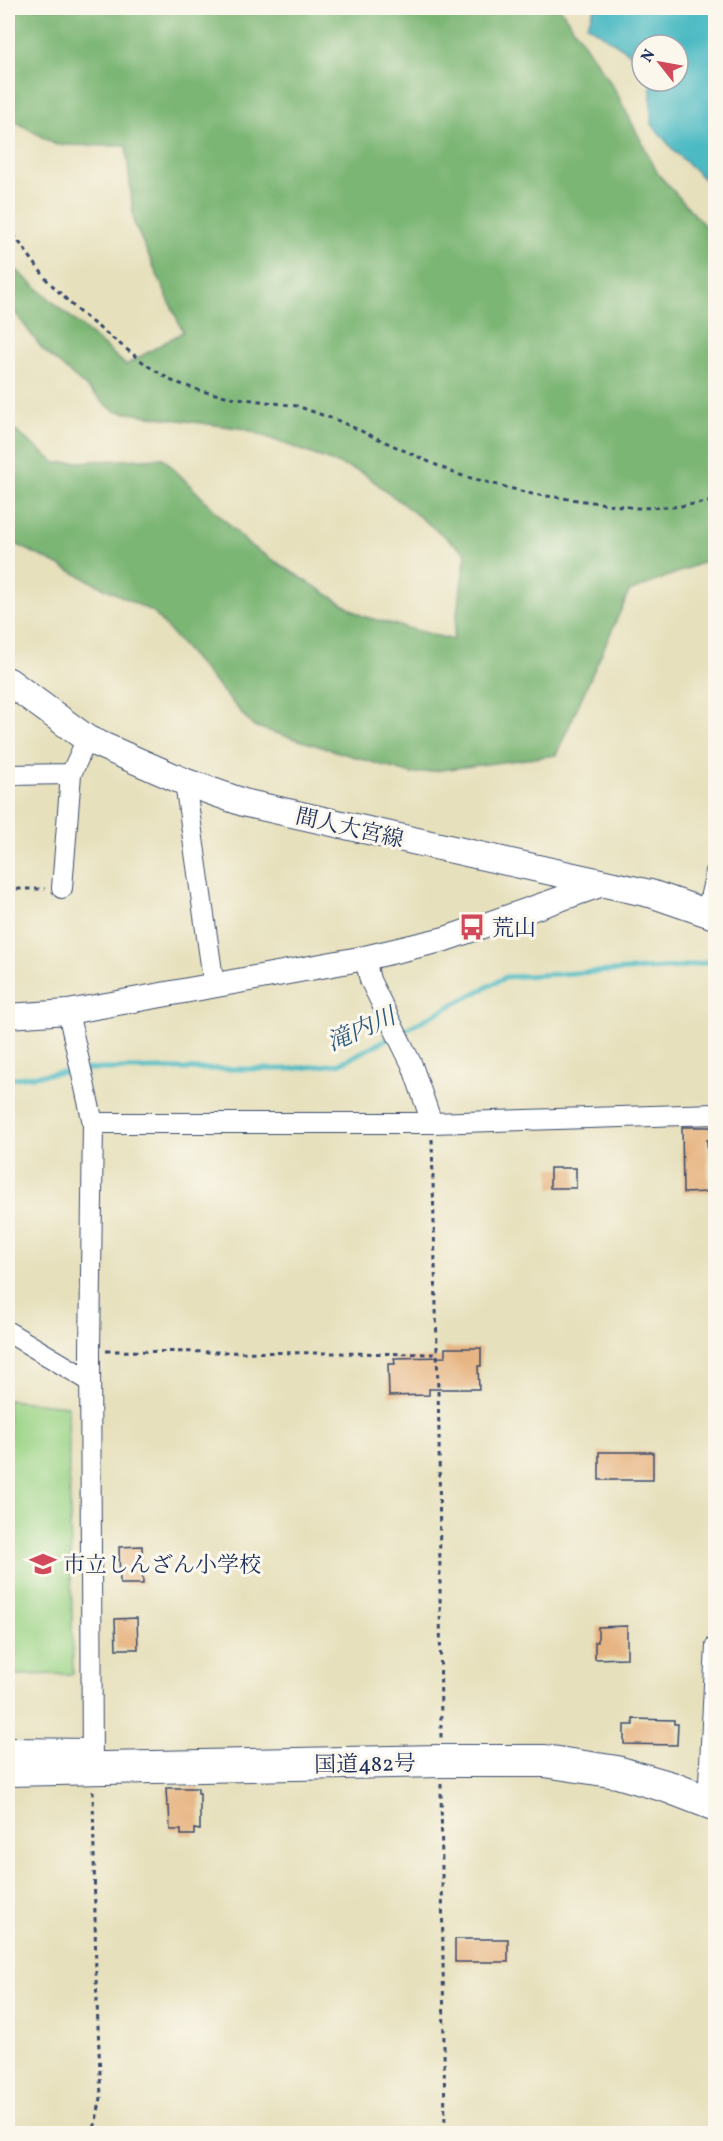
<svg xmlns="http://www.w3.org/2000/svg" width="723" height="2141" font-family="Vollkorn,'Noto Serif JP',serif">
  <rect width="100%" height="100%" fill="#fbf7ec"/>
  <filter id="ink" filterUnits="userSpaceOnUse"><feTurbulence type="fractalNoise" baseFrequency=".0167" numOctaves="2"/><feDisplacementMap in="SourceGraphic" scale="12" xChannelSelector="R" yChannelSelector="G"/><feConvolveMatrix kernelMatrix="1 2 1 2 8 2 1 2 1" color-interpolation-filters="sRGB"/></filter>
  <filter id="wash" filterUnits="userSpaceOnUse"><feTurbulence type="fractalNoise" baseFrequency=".008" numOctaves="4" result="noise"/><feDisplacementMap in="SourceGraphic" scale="24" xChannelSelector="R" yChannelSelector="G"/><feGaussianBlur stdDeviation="1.35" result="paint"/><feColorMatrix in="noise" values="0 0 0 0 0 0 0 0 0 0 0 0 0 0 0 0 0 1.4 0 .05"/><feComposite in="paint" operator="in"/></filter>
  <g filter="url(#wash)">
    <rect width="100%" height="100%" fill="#e6e0bc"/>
    <!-- green -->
    <path fill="#9bd487" stroke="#5b8272" stroke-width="1.5" d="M8,1400L68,1406L73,1674L8,1675Z"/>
    <!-- forest -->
    <path fill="#7cb674" stroke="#4c7269" stroke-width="1.5" d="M8,8H560L614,88L658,174L715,237L716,476L707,482L715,501L716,557L629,592L556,755L411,774L253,726L153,612L8,540V425L56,463L163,458L249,545L362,616L453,640L466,553L363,473L245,429L114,411L43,350L8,303V263L126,365L183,332L134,223L126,146L56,145L8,117Z"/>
    <!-- water -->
    <path fill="#4cbac3" stroke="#347490" stroke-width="1.5" d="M595,8H715V189L675,152L651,123V81H678V45H642V61L587,25Z"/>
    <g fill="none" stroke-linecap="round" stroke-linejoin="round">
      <!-- stream -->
      <path stroke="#4cbac3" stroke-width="5" d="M8,1079L91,1069H289L339,1064L506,977L680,967L708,962L716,957"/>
    </g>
    <g id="blocks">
      <!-- building -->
      <path fill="#e7b583" d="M682,1127H711L712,1140H707L709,1192L683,1193Z
        M550,1168H576V1188H550Z
        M445,1348H481V1366H478L479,1389H429V1395L389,1396L388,1364H395L394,1358L445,1357Z
        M599,1452H653V1480H599Z
        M142,1546L143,1584H120L119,1547Z
        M137,1618L138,1649H116L115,1619Z
        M627,1626V1658L595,1659V1642H598V1627Z
        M633,1719L674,1720V1724H678L677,1745L624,1744V1725H633Z
        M166,1788H198V1793H200V1830L194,1829V1835H181V1830H170L169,1806H167Z
        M455,1939H508V1962H455Z"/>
    </g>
  </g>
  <g filter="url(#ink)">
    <use href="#blocks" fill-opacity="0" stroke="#394a6c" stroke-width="1.5"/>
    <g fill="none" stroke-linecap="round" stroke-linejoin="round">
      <!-- minor casing -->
      <g stroke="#394a6c" stroke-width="22">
        <path id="minor" d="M8,775L71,774
          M185,782L214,986
          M62,888L71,774L87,739
          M707,912L716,872
          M365,958L370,980L412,1065L432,1123
          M68,1012L93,1123
          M8,1332L90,1381
          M8,1748L91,1749
          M92,1769L90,1351L93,1123H432L716,1114
          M708,1802L716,1646"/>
      </g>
      <!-- tertiary casing -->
      <g stroke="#394a6c" stroke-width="26">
        <path id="tertiary" d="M8,1016L68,1012L365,958L445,939L603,884"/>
      </g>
      <!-- secondary casing -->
      <g stroke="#394a6c" stroke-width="29">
        <path id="secondary" d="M8,681L87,739L185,782L245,803L652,894L716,916"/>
      </g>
      <!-- trunk casing -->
      <g stroke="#394a6c" stroke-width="34">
        <path id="trunk" d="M8,1770L440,1761H545L617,1772L669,1787L716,1805"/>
      </g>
      <!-- path -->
      <path stroke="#394a6c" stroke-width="3" stroke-dasharray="4.5 4.5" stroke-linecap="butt" d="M8,227L47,280L79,312L148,366L172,381L201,391L230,397L297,406L339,421L456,474L532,494L637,508L673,507L716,501
        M8,889H45
        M432,1139L439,1432L441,1739
        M106,1351L437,1354
        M441,1784L445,2134
        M93,1791L96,1978L101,2098L93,2134"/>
      <!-- minor -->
      <use href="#minor" stroke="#fff" stroke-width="20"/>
      <!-- tertiary -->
      <use href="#tertiary" stroke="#fff" stroke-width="24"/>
      <!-- secondary -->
      <use href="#secondary" stroke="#fff" stroke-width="27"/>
      <!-- trunk -->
      <use href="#trunk" stroke="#fff" stroke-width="32"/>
    </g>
  </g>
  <!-- icons -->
  <defs>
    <g id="bus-bare" transform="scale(2.07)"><path d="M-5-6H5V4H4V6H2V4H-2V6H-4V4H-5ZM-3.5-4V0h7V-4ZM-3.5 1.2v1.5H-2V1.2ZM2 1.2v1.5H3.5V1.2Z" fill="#d1495b" stroke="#fbf7ec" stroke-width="2.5" paint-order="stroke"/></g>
    <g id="school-bare" transform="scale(2.07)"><path d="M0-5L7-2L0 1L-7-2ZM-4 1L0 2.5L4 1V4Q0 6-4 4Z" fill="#d1495b" stroke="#fbf7ec" stroke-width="2.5" paint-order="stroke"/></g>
  </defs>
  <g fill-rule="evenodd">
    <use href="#bus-bare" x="472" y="927"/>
    <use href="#school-bare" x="43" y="1564"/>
  </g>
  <g text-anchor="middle" stroke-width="6" stroke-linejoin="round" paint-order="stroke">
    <!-- street labels -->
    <g font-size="22" fill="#1b2f5e" stroke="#fbf7ec">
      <text transform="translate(350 827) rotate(13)" y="8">間人大宮線</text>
      <text transform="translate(365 1763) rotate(-1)" y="8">国道482号</text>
    </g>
    <!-- poi labels -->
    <g font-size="22" fill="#1b2f5e" stroke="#fbf7ec" text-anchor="start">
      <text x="492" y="935">荒山</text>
      <text x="63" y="1572">市立しんざん小学校</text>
    </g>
    <!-- water labels -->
    <g font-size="24" font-style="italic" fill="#2a597c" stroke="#fbf7ec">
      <text transform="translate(361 1029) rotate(-24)" y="8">滝内川</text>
    </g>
  </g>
  <!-- margin -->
  <rect width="723" height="2141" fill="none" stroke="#fbf7ec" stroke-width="30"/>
  <!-- north arrow -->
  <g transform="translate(660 63) rotate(301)"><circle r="28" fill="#fbf7ec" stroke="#a1a7b3" stroke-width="1.5"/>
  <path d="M0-4.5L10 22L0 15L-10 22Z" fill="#d1495b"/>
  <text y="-9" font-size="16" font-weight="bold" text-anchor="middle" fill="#1b2f5e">N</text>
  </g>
</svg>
